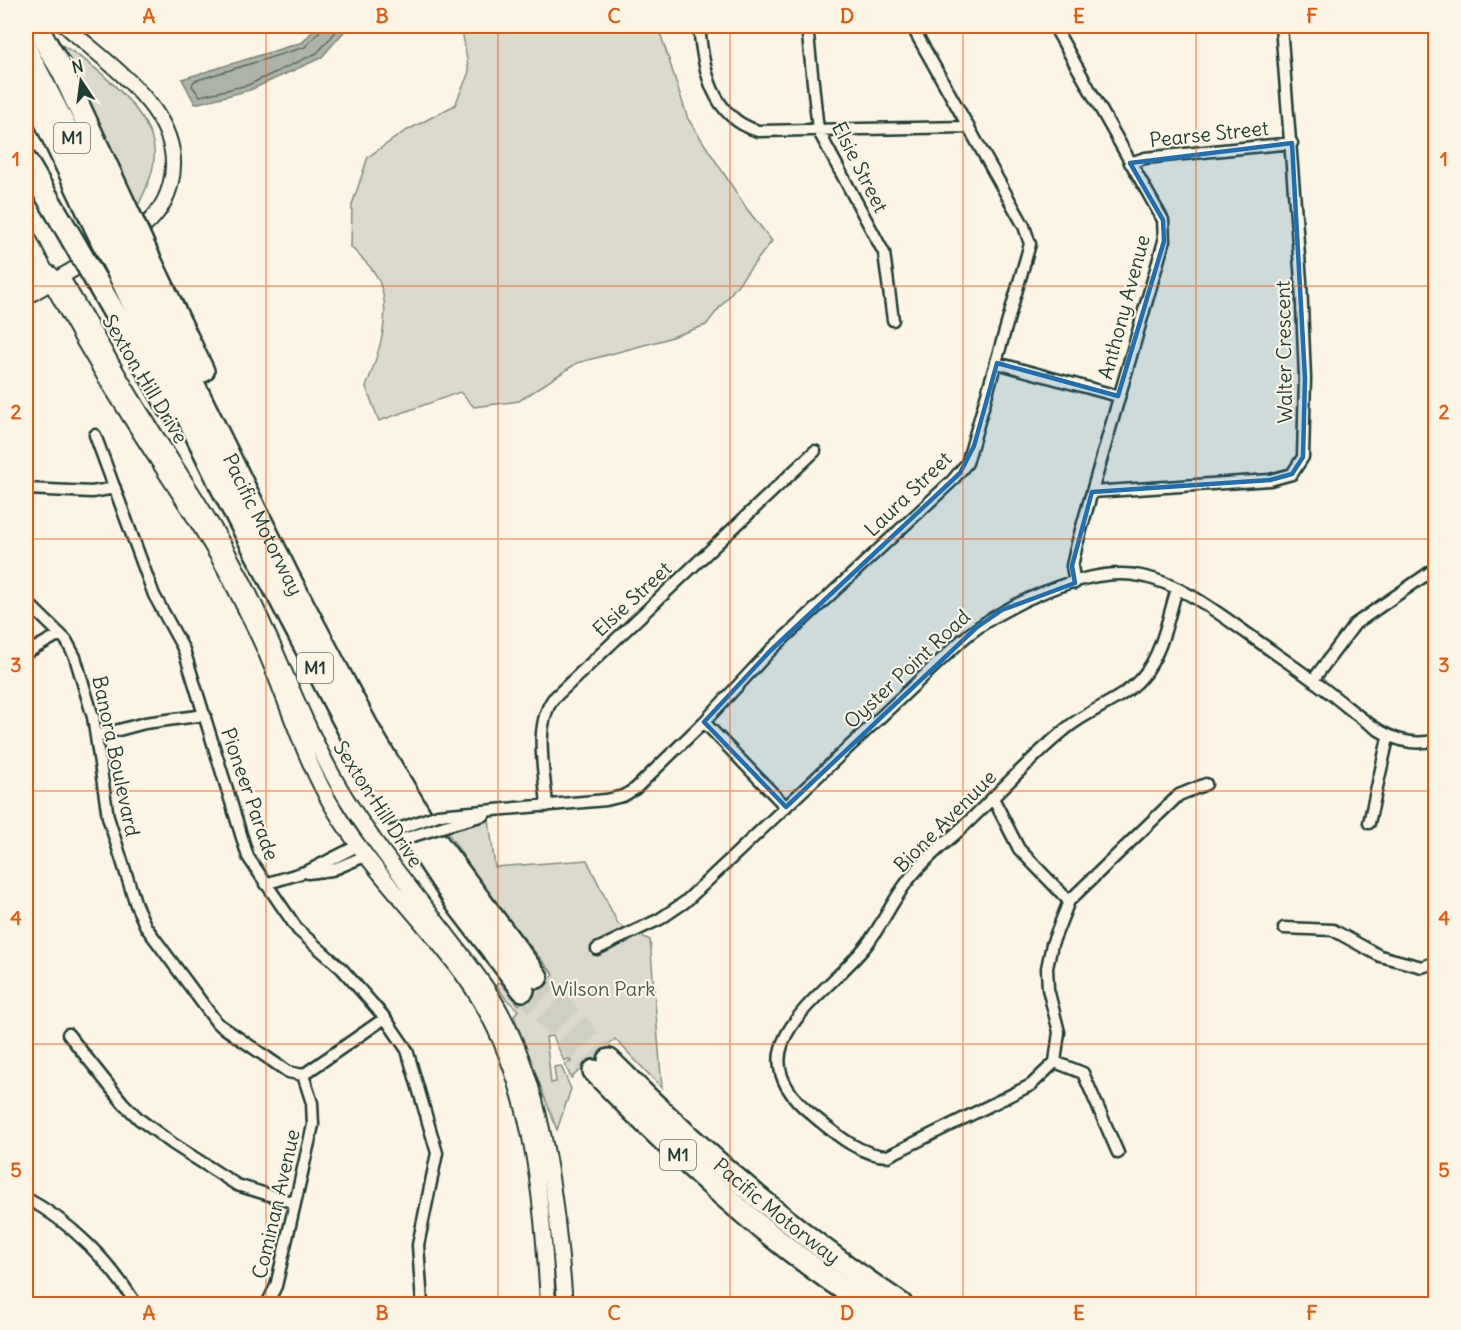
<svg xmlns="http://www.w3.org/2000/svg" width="1461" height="1330" font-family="Delius,sans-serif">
  <rect width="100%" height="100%" fill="#fcf5e5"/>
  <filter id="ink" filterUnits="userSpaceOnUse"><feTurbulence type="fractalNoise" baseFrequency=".0167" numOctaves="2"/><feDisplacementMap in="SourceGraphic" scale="12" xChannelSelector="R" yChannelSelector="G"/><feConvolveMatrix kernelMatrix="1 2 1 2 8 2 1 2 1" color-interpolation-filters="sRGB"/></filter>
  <g filter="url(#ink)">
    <!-- green -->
    <path fill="#dcdacc" stroke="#7e8c80" stroke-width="1.5" d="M424,26H658L688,119L747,209L772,241L706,325L663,340L577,363L519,401L474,407L460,392L379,421L366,387C379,353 395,309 376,275C370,265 359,256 351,247L352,205L368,157L404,132L455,105L469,72L462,30L427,29Z
      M58,43C91,61 145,106 153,143C158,165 147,187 138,206Z
      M489,820L495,867L587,860L618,924L650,940L662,1088L615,1039L571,1078L565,1064L571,1062L570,1058L564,1061L553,1036L546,1037L551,1083L556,1082L554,1067L561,1066L571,1089L557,1130L514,1016L518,1010L506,999L496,985L500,982L519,1005L554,975L493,901L446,830Z"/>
    <!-- water -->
    <path fill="#aeb3a7" stroke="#758479" stroke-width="1.5" d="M317,26H349L321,58L250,90L195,104L182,79L303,42Z"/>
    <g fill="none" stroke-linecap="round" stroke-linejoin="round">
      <!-- shore -->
      <path stroke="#586c62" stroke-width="1.5" d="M321,26L319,32L305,47L194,81L192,86L200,96L248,85L317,53L341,26"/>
      <!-- motorway-tunnel -->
      <path stroke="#d0d0c2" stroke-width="21" stroke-dasharray="21 10" stroke-linecap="butt" d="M537,977L609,1060
        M523,990L594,1071"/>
      <!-- minor casing -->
      <g stroke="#1f3d34" stroke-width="15">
        <path id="minor" d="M699,26C703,68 711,117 758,131L967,127
          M807,26L818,130L884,253L893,320
          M1054,26L1163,220L1164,241L1077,544L1072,566L1075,583
          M1130,163L1145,158L1292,143
          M997,363L1118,396
          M95,435L154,595L184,650L248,857L298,930L342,969L385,1018L407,1050L437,1153L418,1245L422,1304
          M26,489L92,492L115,488
          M1092,492L1270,480L1292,474L1303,457L1305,378L1301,281L1281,26
          M1177,589C1168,617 1162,655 1142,677C1123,700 1090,709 1067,728C1031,757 999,793 965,825C946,843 922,861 907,882C891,903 881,927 865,947C825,997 731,1047 810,1113C832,1131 859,1156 888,1156L1031,1085L1055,1062L1059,1032L1048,989L1047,968L1052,944L1069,901L1179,795L1206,784
          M26,601L66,640L75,657L93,717L108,817L136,905L146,927L217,1023L288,1072L303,1075
          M26,653L60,634
          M1313,680L1355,624L1436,568
          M704,722L786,807
          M96,736L145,723L205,715
          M993,798L1019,849L1069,901
          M547,806C545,774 533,727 553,699L815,451
          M438,815L606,800L623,796L635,789L704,722L770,651L951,482L967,463L1030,244L1024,226L914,30
          M1369,823L1388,738
          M445,826L484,815
          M308,873L332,870L365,856
          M265,884L308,871L357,846
          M1284,928L1333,930L1380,956L1422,967L1436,962
          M597,949L660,919L685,902L962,640C1001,606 1088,565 1141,576C1182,584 1218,613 1252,637C1280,657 1309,676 1336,698C1364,720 1396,752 1436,740
          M68,1034L123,1103L139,1119L173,1144L237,1185L295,1203
          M1055,1062L1083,1073L1118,1153
          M303,1075L385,1018
          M26,1198C71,1222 109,1261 136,1304
          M267,1304L276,1286L313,1125L312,1103L303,1075"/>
      </g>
      <!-- tertiary casing -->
      <g stroke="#1f3d34" stroke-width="18">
        <path id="tertiary" d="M66,26C110,67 190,115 170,186C164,208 150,224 131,236
          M26,233C59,300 96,365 137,428C167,476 200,522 227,573C239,596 251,620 262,644C287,699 303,759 335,811C372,872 425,921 466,979C532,1072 542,1193 548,1304
          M62,278C86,318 108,358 132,398C169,458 209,515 241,577C276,645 300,717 337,783C379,856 437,917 485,986C544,1072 557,1202 565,1304
          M26,281L44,271L51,274
          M26,297L112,247"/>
      </g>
      <!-- motorway casing -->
      <g stroke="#1f3d34" stroke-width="26">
        <g id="motorway">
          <path d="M36,26L63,72L129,214"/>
          <path d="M26,50L116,227"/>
          <path d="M26,80L102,241"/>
          <path d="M26,161L72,239"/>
          <path d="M145,249L203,371"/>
          <path id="s1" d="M132,259L288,576L370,732L433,837L537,977"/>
          <path d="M116,268L222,488L373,776L458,905L523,990"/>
          <path d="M95,279L170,410"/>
          <path id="s2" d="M609,1060C699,1151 794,1233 901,1304"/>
          <path d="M594,1071C677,1157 766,1240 866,1304"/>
        </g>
      </g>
      <!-- minor -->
      <use href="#minor" stroke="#fcf5e5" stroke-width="10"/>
      <!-- tertiary -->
      <use href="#tertiary" stroke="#fcf5e5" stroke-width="14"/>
      <!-- motorway -->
      <use href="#motorway" stroke="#fcf5e5" stroke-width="21"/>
      <!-- minor-bridge casing -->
      <g stroke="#1f3d34" stroke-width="15" stroke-linecap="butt">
        <path id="minor-bridge" d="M390,832L438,815
          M397,841L445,826"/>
      </g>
      <!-- motorway-bridge casing -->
      <g stroke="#1f3d34" stroke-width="26" stroke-linecap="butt">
        <path id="motorway-bridge" d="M129,214L145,249
          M116,227L132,259
          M72,239L95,279
          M102,241L116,268"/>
      </g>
      <!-- minor-bridge -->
      <use href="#minor-bridge" stroke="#fcf5e5" stroke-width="10"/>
      <!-- motorway-bridge -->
      <use href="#motorway-bridge" stroke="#fcf5e5" stroke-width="21"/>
    </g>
  </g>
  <!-- marked area -->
  <path fill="#1f6fb2" fill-opacity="0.2" stroke="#1f6fb2" stroke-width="4.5" stroke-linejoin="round" d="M1292,143L1305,378L1303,457L1292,474L1270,480L1092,492L1072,566L1075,583L1002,610L976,628L786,807L704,722L770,651L960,473L974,446L997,363L1118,396L1164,241L1163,220L1130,163Z"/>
  <!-- grid -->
  <path fill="none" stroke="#e8590c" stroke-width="1.5" stroke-opacity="0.55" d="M266,26V1304M498,26V1304M730,26V1304M963,26V1304M1196,26V1304M26,286H1436M26,539H1436M26,791H1436M26,1044H1436"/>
  <g text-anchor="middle" stroke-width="4.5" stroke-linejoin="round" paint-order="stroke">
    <!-- shield labels -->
    <g fill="#fcf5e5" stroke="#617469" stroke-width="1.5">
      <rect x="54" y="123" width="36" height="30" rx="4.5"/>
      <rect x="297" y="653" width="36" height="30" rx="4.5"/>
      <rect x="660" y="1140" width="36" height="30" rx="4.5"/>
    </g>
    <g font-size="18" font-weight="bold" fill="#1f3d34">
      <text x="72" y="144">M1</text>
      <text x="315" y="674">M1</text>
      <text x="678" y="1161">M1</text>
    </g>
    <!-- street labels -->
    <g font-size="20" fill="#1f3d34" stroke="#fcf5e5">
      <text transform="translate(1209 134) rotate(-6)" y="7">Pearse Street</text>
      <text transform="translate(860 167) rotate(63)" y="7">Elsie Street</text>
      <text transform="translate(1124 307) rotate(-75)" y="7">Anthony Avenue</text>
      <text transform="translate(1284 352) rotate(-91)" y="7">Walter Crescent</text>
      <text transform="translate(145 379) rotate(59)" y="7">Sexton Hill Drive</text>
      <text transform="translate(908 494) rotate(-44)" y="7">Laura Street</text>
      <text dy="7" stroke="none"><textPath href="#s1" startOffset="296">Pacific Motorway</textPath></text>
      <text transform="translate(632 599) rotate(-43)" y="7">Elsie Street</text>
      <text transform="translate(907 669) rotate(-43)" y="7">Oyster Point Road</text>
      <text transform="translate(116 756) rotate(78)" y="7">Banora Boulevard</text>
      <text transform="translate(250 794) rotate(71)" y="7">Pioneer Parade</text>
      <text transform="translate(378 804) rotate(57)" y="7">Sexton Hill Drive</text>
      <text transform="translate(945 821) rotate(-45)" y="7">Bione Avenuue</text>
      <text transform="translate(276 1204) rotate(-77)" y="7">Cominan Avenue</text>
      <text dy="7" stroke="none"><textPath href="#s2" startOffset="226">Pacific Motorway</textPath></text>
    </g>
    <!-- park labels -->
    <g font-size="20" fill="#455c52" stroke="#fcf5e5">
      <text x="603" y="996">Wilson Park</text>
    </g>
  </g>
  <!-- margin -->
  <rect width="1461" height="1330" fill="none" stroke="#fcf5e5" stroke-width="66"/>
  <!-- north arrow -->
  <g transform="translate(81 81) rotate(347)" stroke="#fcf5e5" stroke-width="4.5" paint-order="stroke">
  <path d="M0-4.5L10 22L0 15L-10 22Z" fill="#1f3d34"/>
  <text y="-9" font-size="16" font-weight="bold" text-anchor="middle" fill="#1f3d34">N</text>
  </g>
  <rect x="33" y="33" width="1395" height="1264" fill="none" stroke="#e8590c" stroke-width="2"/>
  <g font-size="20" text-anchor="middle" font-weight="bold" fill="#e8590c">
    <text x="149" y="23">A</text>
    <text x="382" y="23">B</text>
    <text x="614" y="23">C</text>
    <text x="847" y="23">D</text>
    <text x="1079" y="23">E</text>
    <text x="1312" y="23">F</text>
    <text x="16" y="166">1</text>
    <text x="1444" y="166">1</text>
    <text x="16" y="419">2</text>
    <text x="1444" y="419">2</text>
    <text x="16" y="672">3</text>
    <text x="1444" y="672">3</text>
    <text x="16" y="925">4</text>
    <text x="1444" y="925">4</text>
    <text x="16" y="1177">5</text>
    <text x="1444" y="1177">5</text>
    <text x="149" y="1320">A</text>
    <text x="382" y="1320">B</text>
    <text x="614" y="1320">C</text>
    <text x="847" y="1320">D</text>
    <text x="1079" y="1320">E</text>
    <text x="1312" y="1320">F</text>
  </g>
</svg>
